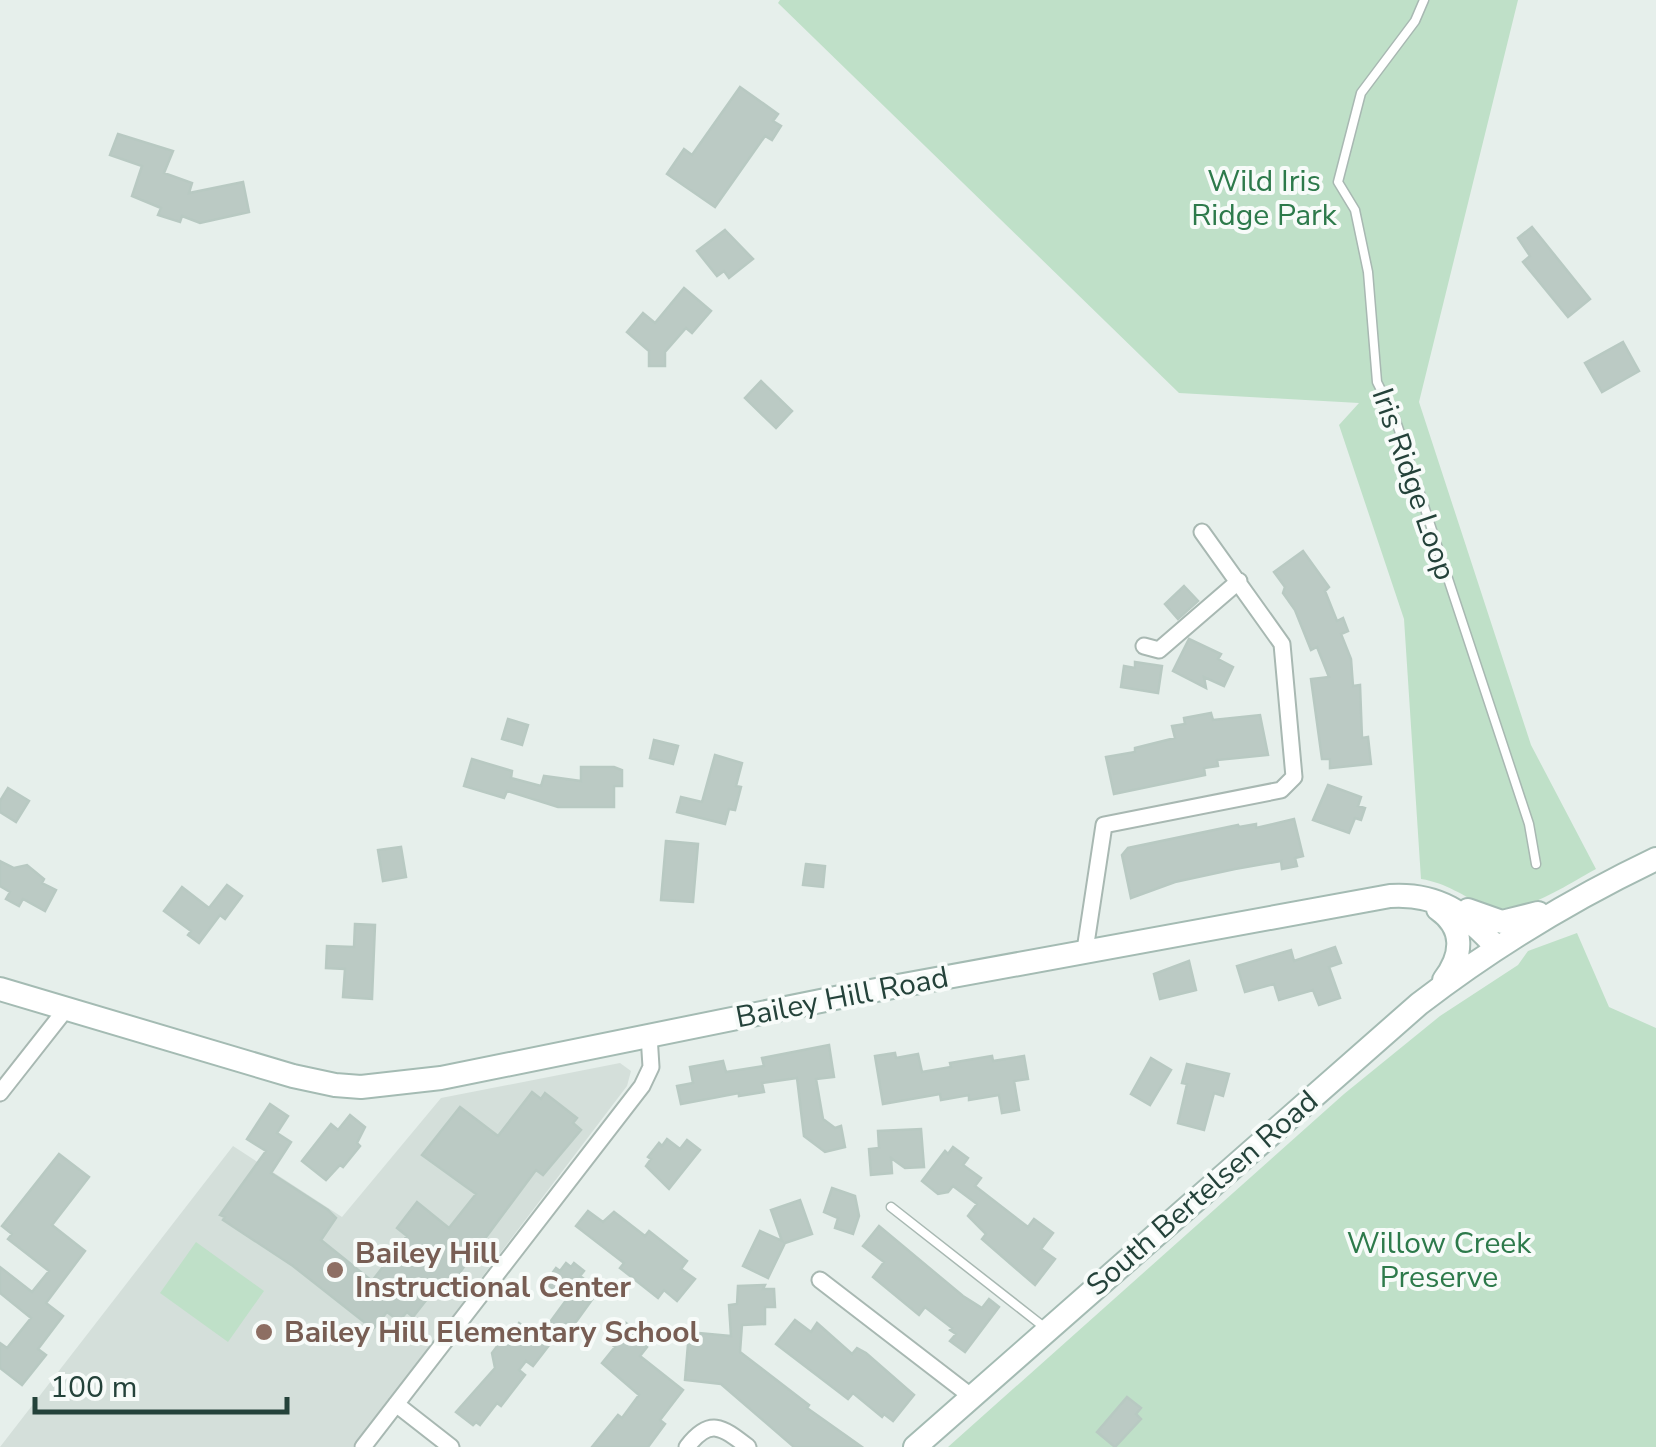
<svg xmlns="http://www.w3.org/2000/svg" width="1656" height="1447" font-family="'Nunito Sans',sans-serif">
  <rect width="100%" height="100%" fill="#e6efeb"/>
  <!-- built -->
  <path fill="#d4dfda" d="M620,1063L631,1071L627,1086L353,1447H0L233,1146L342,1217L441,1098Z"/>
  <!-- green -->
  <path fill="#bfe0c8" d="M780,0H1518L1419,402L1531,745L1596,869C1570,883 1516,920 1486,907C1463,896 1447,883 1421,879L1404,619L1339,425L1359,403L1179,393L778,3Z
    M1577,933L1609,1007L1656,1028V1447H948L1344,1094L1440,1016L1518,965L1528,951Z
    M196,1242L264,1291L228,1342L160,1293Z"/>
  <!-- building -->
  <path fill="#bbcac4" stroke="#b8c9c2" stroke-width="2.5" d="M740,87L778,114L773,121L781,126L772,140L765,136L715,207L667,174L684,149L692,155Z
    M118,134L173,151L164,173L192,183L189,193L243,182L249,212L200,223L182,216L180,222L158,215L161,208L132,196L142,166L110,155Z
    M1532,227L1590,299L1568,317L1523,262L1530,256L1518,238Z
    M725,230L753,259L729,278L724,271L717,276L697,251Z
    M684,288L711,311L692,333L686,328L665,352V366H649V351L627,332L643,313L655,323Z
    M1623,342L1639,371L1602,392L1585,363Z
    M761,381L792,411L776,428L745,398Z
    M1303,551L1329,587L1325,591L1337,621L1343,618L1348,631L1341,634L1351,659L1353,686L1360,685L1362,738L1368,737L1371,764L1330,768V759H1322L1311,679L1329,677L1317,647L1311,650L1295,610L1283,593L1285,587L1274,572Z
    M1184,586L1198,601L1178,619L1165,604Z
    M1189,639L1221,654L1218,659L1233,667L1224,686L1204,677L1206,688L1173,671Z
    M1135,662L1162,666L1158,693L1121,687L1124,666L1135,668Z
    M1211,713L1213,720L1260,715L1268,755L1217,760L1218,766L1204,768L1205,775L1114,794L1106,757L1135,752V748L1175,738L1172,726L1185,724L1184,718Z
    M508,719L528,725L522,745L502,739Z
    M654,740L678,746L673,764L650,758Z
    M715,755L742,763L736,786L741,787L735,810L729,809L725,824L677,812L681,797L702,802Z
    M472,759L512,771L511,778L541,786L544,776L581,781V767H614L622,770V786H614V807H558L507,791L504,798L464,786Z
    M1328,785L1361,797L1358,806L1365,808L1361,820L1355,818L1349,833L1313,820Z
    M8,788L29,801L16,822L0,812V801Z
    M1294,819L1303,856L1295,858L1297,866L1282,869L1281,861L1235,869L1175,882L1131,898L1122,855L1128,848L1238,825L1239,827L1256,824V828Z
    M666,841L698,844L693,902L661,900Z
    M401,847L406,877L383,881L378,850Z
    M0,861L14,868L27,865L44,879L42,883L56,890L45,911L23,899L19,906L6,899L10,892L0,886Z
    M806,864L825,866L823,887L803,885Z
    M227,885L242,896L225,919L220,915L199,943L188,935L191,931L164,911L182,887L209,908Z
    M355,924L375,925L372,999L343,997L345,969L326,968L327,946L354,947Z
    M1335,947L1341,963L1329,967L1340,998L1319,1005L1313,990L1279,1000L1274,984L1245,992L1237,966L1291,950L1294,961Z
    M1189,961L1196,990L1160,999L1154,974Z
    M829,1045L834,1077L816,1079L823,1119L835,1128L841,1126L845,1147L825,1152L804,1136L797,1078L762,1083L764,1092L739,1096V1093L681,1104L677,1086L693,1083L690,1067L723,1061L726,1072L764,1066L762,1058Z
    M895,1053L896,1058L918,1054L922,1072L951,1067L950,1063L992,1056L993,1061L1024,1056L1028,1079L1014,1081L1019,1110L1002,1113L999,1095L969,1100V1095L941,1100L940,1094L883,1104L875,1056Z
    M1151,1058L1171,1070L1150,1105L1131,1094Z
    M1187,1064L1229,1074L1223,1096L1214,1093L1204,1130L1178,1123L1187,1084L1182,1083Z
    M532,1092L541,1099L545,1093L577,1118L573,1123L581,1130L543,1175L536,1170L446,1291L438,1285L413,1317L407,1312L399,1321L387,1312L373,1329L293,1266L223,1220L225,1217L220,1215L266,1151L247,1139L270,1104L288,1116L277,1133L291,1142L271,1173L328,1210L336,1218L321,1240L372,1281L407,1236L397,1228L417,1202L449,1228L476,1194L422,1155L460,1107L498,1136Z
    M350,1115L365,1127L357,1143L360,1146L343,1167L340,1165L326,1180L302,1161L331,1124L338,1130Z
    M921,1129L924,1167L905,1168L891,1158L892,1173L871,1175L869,1149L879,1148L878,1131Z
    M667,1139L680,1149L687,1140L700,1150L669,1189L646,1166L651,1159L648,1157L659,1143L662,1146Z
    M953,1147L968,1158L963,1165L981,1178L975,1186L1028,1227L1034,1219L1053,1233L1041,1249L1055,1259L1035,1285L982,1239L986,1234L968,1216L977,1204L953,1186L948,1192L938,1194L922,1181L945,1151L948,1154Z
    M59,1154L89,1177L52,1225L85,1251L46,1303L63,1316L38,1349L46,1355L22,1385L0,1368V1343L7,1348L31,1318L0,1293V1267L32,1292L49,1271L8,1239L12,1234L2,1226Z
    M832,1188L855,1196L859,1216L853,1234L835,1228L838,1218L824,1212Z
    M800,1200L812,1234L785,1243L768,1278L743,1266L760,1231L782,1241L771,1210Z
    M588,1211L603,1222L614,1212L645,1236L649,1231L687,1261L681,1269L695,1279L677,1301L664,1290L658,1298L620,1268L624,1263L576,1226Z
    M879,1226L963,1296L982,1308L989,1299L999,1307L965,1352L950,1341L956,1334L950,1330L952,1328L925,1307L919,1315L873,1277L884,1262L863,1246Z
    M566,1263L571,1267L574,1263L584,1271L580,1276L599,1290L573,1326L567,1322L533,1366L526,1361L519,1370L525,1375L501,1406L497,1403L480,1425L476,1422L473,1425L456,1412L495,1368L492,1353L513,1325L516,1327L519,1323L533,1334L540,1325L545,1329L567,1299L545,1283L556,1268L560,1271Z
    M765,1285L763,1289H774L775,1307H765V1324L742,1325L740,1352L809,1405L807,1408L862,1447H794L721,1384L685,1380L689,1332L731,1336L729,1305L737,1304L738,1286Z
    M795,1320L811,1332L817,1323L852,1354L857,1348L866,1353L914,1395L893,1421L884,1414L882,1417L853,1393L848,1399L776,1344Z
    M626,1323L645,1338L642,1342L647,1347L640,1356L683,1390L660,1420L665,1424L648,1447H592L618,1415L622,1418L639,1395L602,1363L615,1347L610,1343Z
    M1127,1397L1141,1408L1136,1414L1141,1419L1115,1447L1097,1432Z"/>
  <g fill="none" stroke-linecap="round" stroke-linejoin="round">
    <!-- service casing -->
    <g stroke="#a8b8b2" stroke-width="11">
      <path id="service" d="M1424,0L1415,21L1361,93L1338,182L1355,210L1368,272L1377,382L1395,418L1529,824L1536,864
        M891,1207L1044,1327"/>
    </g>
    <!-- minor casing -->
    <g stroke="#a8b8b2" stroke-width="19">
      <path id="minor" d="M1144,646L1159,650L1239,581
        M1085,950L1104,825L1281,790L1294,777L1282,644L1202,532
        M0,1093L66,1009
        M820,1280L972,1397
        M396,1404L451,1447
        M363,1447L642,1086L651,1067L649,1035
        M687,1447C710,1417 722,1427 748,1447"/>
    </g>
    <!-- secondary casing -->
    <g stroke="#a4bbb3" stroke-width="26">
      <path id="secondary" d="M1438,909C1465,928 1463,955 1444,980
        M1468,910L1502,922L1538,913
        M0,989L293,1076L335,1085L361,1087L441,1078L860,993L1390,896C1438,893 1466,913 1497,948
        M915,1447L1419,1004C1492,948 1572,899 1656,859"/>
    </g>
    <!-- service -->
    <use href="#service" stroke="#fff" stroke-width="8"/>
    <!-- minor -->
    <use href="#minor" stroke="#fff" stroke-width="15"/>
    <!-- secondary -->
    <use href="#secondary" stroke="#fff" stroke-width="22"/>
  </g>
  <!-- markers -->
  <g fill="#8d6e63" stroke="#f7fbf9" stroke-width="4">
    <circle cx="335" cy="1270" r="10"/>
    <circle cx="264" cy="1332" r="10"/>
  </g>
  <g text-anchor="middle" stroke-width="8" stroke-linejoin="round" paint-order="stroke">
    <!-- park labels -->
    <g font-size="30" fill="#2d7a4b" stroke="#f7fbf9">
      <text x="1264" y="191">Wild Iris<tspan x="1264" dy="34">Ridge Park</tspan></text>
      <text x="1439" y="1253">Willow Creek<tspan x="1439" dy="34">Preserve</tspan></text>
    </g>
    <!-- street labels -->
    <g font-size="30" fill="#24423a" stroke="#f7fbf9">
      <text transform="translate(1414 484) rotate(71)" y="10">Iris Ridge Loop</text>
      <text transform="translate(842 997) rotate(-11)" y="10">Bailey Hill Road</text>
      <text transform="translate(1202 1193) rotate(-41)" y="10">South Bertelsen Road</text>
    </g>
    <!-- education labels -->
    <g font-size="30" font-weight="bold" fill="#785e54" stroke="#f7fbf9" text-anchor="start">
      <text x="355" y="1263">Bailey Hill<tspan x="355" dy="34">Instructional Center</tspan></text>
      <text x="284" y="1342">Bailey Hill Elementary School</text>
    </g>
  </g>
  <!-- scale -->
  <path d="M35 1397v15h252v-15" fill="none" stroke="#24423a" stroke-width="5"/>
  <text x="50" y="1397" font-size="30" fill="#24423a" stroke="#f7fbf9" stroke-width="8" paint-order="stroke">100 m</text>
</svg>
